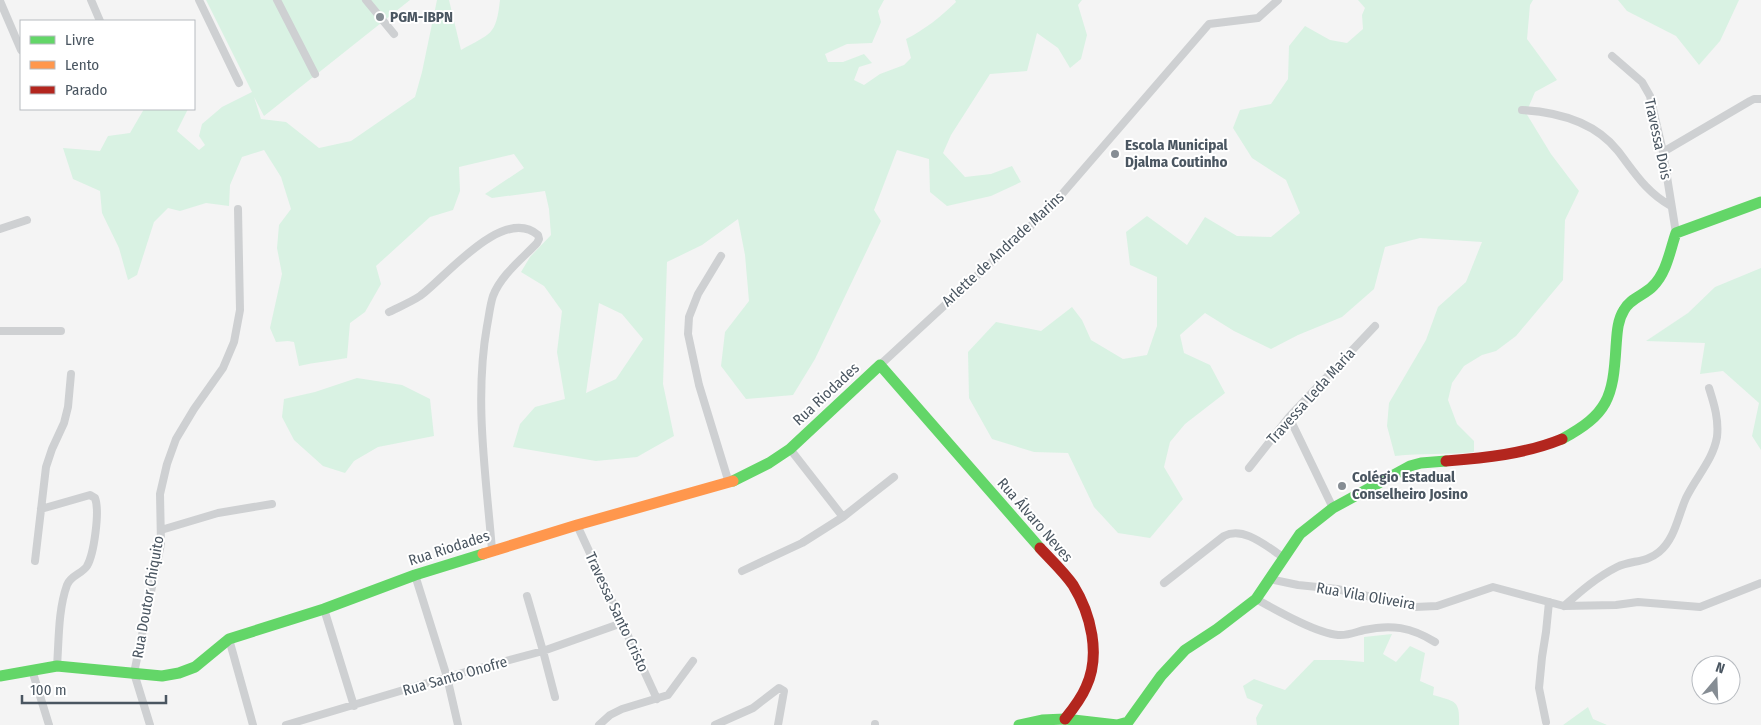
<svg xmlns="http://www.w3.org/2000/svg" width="1761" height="725" font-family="'Fira Sans Condensed',sans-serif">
  <rect width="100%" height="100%" fill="#f4f4f4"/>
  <!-- green -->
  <path fill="#d9f2e3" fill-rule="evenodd" d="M206,0H410L264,116L254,97L261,119L286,122L319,148L351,141L415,97L422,72L437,0H449L461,50C491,33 496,36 500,0H884L878,11L881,22L872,43L847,44L825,54L828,62H843L864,54L872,63L859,67L854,80L864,85L880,74L904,65L911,58L906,39C926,29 940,17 956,2L955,0H1082L1078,5L1087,35L1081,59L1070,68L1058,48L1037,33L1027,71L990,74L951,135L943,153L965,177L991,174L1012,166L1021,182L991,196L947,206L930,192L929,159L897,150L874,210L881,221L815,359L793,395L746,399L721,366L725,332L749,301L745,255L738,219L702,245L667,262L663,384L674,436L637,457L596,461L513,447L520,424L535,407L565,399L557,352L562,311L544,286L521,272L530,257L551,235L549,209L545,191L492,198L485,194L524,168L514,154L459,167L460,191L453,210L430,217L376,266L381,284L365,312L350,323L347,358C331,361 315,362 299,366L294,342L288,341L276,342L270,328L282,274L277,248L279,225L291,209L281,177L264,150L242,157L230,185L229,206L206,203L180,211L168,208L154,222L137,275L128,280L119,248L102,213L100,191L73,179L63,148L100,151L108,136L130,133L144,109H188L177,131L199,150L205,145L199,136L202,124L222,107L252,92ZM599,303L622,314L643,339L616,379L586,393Z
    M1358,0H1533L1530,5L1527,39L1557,80L1535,92L1526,113L1551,154L1579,191L1565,220L1563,280L1516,336L1496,351L1482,355L1464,366L1452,383L1448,400L1457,424L1474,441V452C1448,455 1422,453 1395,456L1387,426L1389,403L1426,340L1438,307L1466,282L1482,242L1420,238L1385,247L1374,289L1342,317L1298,335L1271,349L1234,331L1205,313L1180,335L1184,353L1210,365L1225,393L1185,424L1170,442L1164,467L1183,499L1150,538L1118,533L1094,507L1068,453L1034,452L992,439L969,398L968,352L996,322L1041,331L1072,307L1082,320L1091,340L1123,359L1147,355L1157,326V277L1130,265L1126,232L1147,216L1187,245L1205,217L1237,236L1271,237L1300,213L1286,180L1252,158L1233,128L1240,110L1271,104L1288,79L1289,46L1305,26L1330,40L1347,43L1363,29L1362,15L1365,8Z
    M1618,0H1739L1720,41L1699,65L1676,36L1627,11Z
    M1761,268V450L1752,436L1759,403L1723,371L1700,374L1705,343L1646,341L1688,313L1715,287Z
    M357,378L402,385L430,399L434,436L378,447L354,461L345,473L323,466L294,440L282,417L284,399L315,392Z
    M1392,634L1383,654L1396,662L1410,646L1425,653L1420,681L1434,687L1433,695C1456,702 1460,700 1459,725H1257L1256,718L1263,705L1247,698L1243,686L1254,679L1285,690L1314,660H1342L1364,662V637Z
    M1588,707L1593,719L1607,725H1563Z"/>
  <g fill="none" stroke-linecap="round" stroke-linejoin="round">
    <!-- street -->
    <path stroke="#ced0d2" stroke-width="8" d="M91,0L100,21
      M199,0L239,83
      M277,0L315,74
      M366,0L394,34
      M0,1L21,50
      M1612,56L1642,82L1650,96L1663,152L1676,233
      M1522,110C1557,112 1595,122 1618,151C1635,173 1646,192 1671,206
      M1663,152L1750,101L1754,99H1761
      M0,229L27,220
      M721,256L698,294L689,317L688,334L699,385L729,483
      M389,312C399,307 411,302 420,296C445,278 503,205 538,235L539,239L537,243C522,259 501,275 493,296C490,305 489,316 487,326C474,400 486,475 492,550
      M0,331H61
      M880,365L1050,208L1209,24L1258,18L1278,0
      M1289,417L1333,508
      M790,449L843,517
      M1249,468L1289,417L1375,326
      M41,509L90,495L95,498C100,511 94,554 87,566C82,574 71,575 67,585C58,610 59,640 57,666
      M577,525L657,699
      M161,530L218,513L272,504
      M35,561L46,467L52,449L64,423L68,407L71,374
      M742,571L802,543L843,517L894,477
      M415,575L447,677L458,725
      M1269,579L1298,585L1337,589L1415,607L1437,606L1493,587L1564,606L1616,605L1638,602L1700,607L1761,583
      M1164,583L1224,536C1244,526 1266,546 1283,557
      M527,596L543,651L555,697
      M1256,599C1276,610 1316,633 1338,635C1347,636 1356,632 1364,630C1391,624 1411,627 1435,642
      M1564,606C1581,591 1597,577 1617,567C1631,560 1646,563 1659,552C1675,539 1678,516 1686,498C1696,477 1713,460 1717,437C1719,419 1714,404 1709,388
      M324,609L354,706
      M229,639L253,725
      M32,670L49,725
      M1546,722L1539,688L1542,657L1546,632L1549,602
      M150,725L134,673L161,544L160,494L167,464L176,439L194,409L223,368L234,342L240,310L238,209
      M286,725L447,677L543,651L622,623
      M599,725L610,715L622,709L668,695L693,661
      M715,725L753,708L779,688L784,691L778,725
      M875,725V724"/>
    <!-- fast -->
    <path stroke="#63d668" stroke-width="11" d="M1562,439C1608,414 1613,398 1616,347C1617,335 1617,321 1624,310C1630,298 1645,295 1653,286C1667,272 1670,250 1676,233L1761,202
      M733,481L769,463L790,449L880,365L1040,548
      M0,676L57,666L162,676L179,673L195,667L229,639L324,609L415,575L483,554
      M1019,725L1042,720L1065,719L1117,725L1128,722L1161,676L1185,650L1217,629L1256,599L1300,534L1333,508L1410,466L1421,463L1446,461"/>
    <!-- slow -->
    <path stroke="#ff974d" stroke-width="11" d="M483,554L577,525L733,481"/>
    <!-- jam -->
    <path stroke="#b3261e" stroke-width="11" d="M1446,461C1485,458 1525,454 1562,439
      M1040,548C1051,560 1064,572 1073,585C1091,614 1101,655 1086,687C1081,699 1073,709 1065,719"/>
  </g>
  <!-- markers -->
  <g fill="#868d94" stroke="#fff" stroke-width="2">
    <circle cx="380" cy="17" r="5"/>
    <circle cx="1115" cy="154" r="5"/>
    <circle cx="1342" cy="486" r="5"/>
  </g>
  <g text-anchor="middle" stroke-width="4" stroke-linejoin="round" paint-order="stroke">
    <!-- poi labels -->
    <g font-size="15" font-weight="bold" fill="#4a5661" stroke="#fff" text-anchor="start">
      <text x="390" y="22">PGM-IBPN</text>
      <text x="1125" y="150">Escola Municipal<tspan x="1125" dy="17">Djalma Coutinho</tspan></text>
      <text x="1352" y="482">Colégio Estadual<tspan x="1352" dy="17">Conselheiro Josino</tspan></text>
    </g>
    <!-- street labels -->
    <g font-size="15" fill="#4a5661" stroke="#fff">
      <text transform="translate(1658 139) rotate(78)" y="5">Travessa Dois</text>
      <text transform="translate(1003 249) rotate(-43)" y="5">Arlette de Andrade Marins</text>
      <text transform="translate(826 394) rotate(-43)" y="5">Rua Riodades</text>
      <text transform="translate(1311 396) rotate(-48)" y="5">Travessa Leda Maria</text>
      <text transform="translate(1035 520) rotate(49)" y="5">Rua Álvaro Neves</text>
      <text transform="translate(449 548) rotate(-18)" y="5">Rua Riodades</text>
      <text transform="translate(1366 596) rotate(10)" y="5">Rua Vila Oliveira</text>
      <text transform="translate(148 597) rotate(-80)" y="5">Rua Doutor Chiquito</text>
      <text transform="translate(617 612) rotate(65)" y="5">Travessa Santo Cristo</text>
      <text transform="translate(455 676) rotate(-16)" y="5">Rua Santo Onofre</text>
    </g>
  </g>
  <!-- legend -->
  <rect x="20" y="20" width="175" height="90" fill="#ffffff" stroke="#b7bbc0"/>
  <rect x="30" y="36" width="25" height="8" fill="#63d668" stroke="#b7bbc0"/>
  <text x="65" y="45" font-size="15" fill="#4a5661">Livre</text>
  <rect x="30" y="61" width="25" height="8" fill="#ff974d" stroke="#b7bbc0"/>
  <text x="65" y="70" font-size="15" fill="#4a5661">Lento</text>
  <rect x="30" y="86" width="25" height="8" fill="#b3261e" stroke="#b7bbc0"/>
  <text x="65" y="95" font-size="15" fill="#4a5661">Parado</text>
  <!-- north arrow -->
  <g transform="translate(1716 680) rotate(19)"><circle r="24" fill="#ffffff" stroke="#b7bbc0"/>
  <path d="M0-4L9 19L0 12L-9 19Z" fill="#868d94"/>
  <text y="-8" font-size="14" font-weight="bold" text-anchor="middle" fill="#4a5661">N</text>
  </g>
  <!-- scale -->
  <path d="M22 695v8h144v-8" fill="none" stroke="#4a5661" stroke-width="2.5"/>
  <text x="30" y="695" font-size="15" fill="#4a5661" stroke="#ffffff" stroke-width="4" paint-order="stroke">100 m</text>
</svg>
